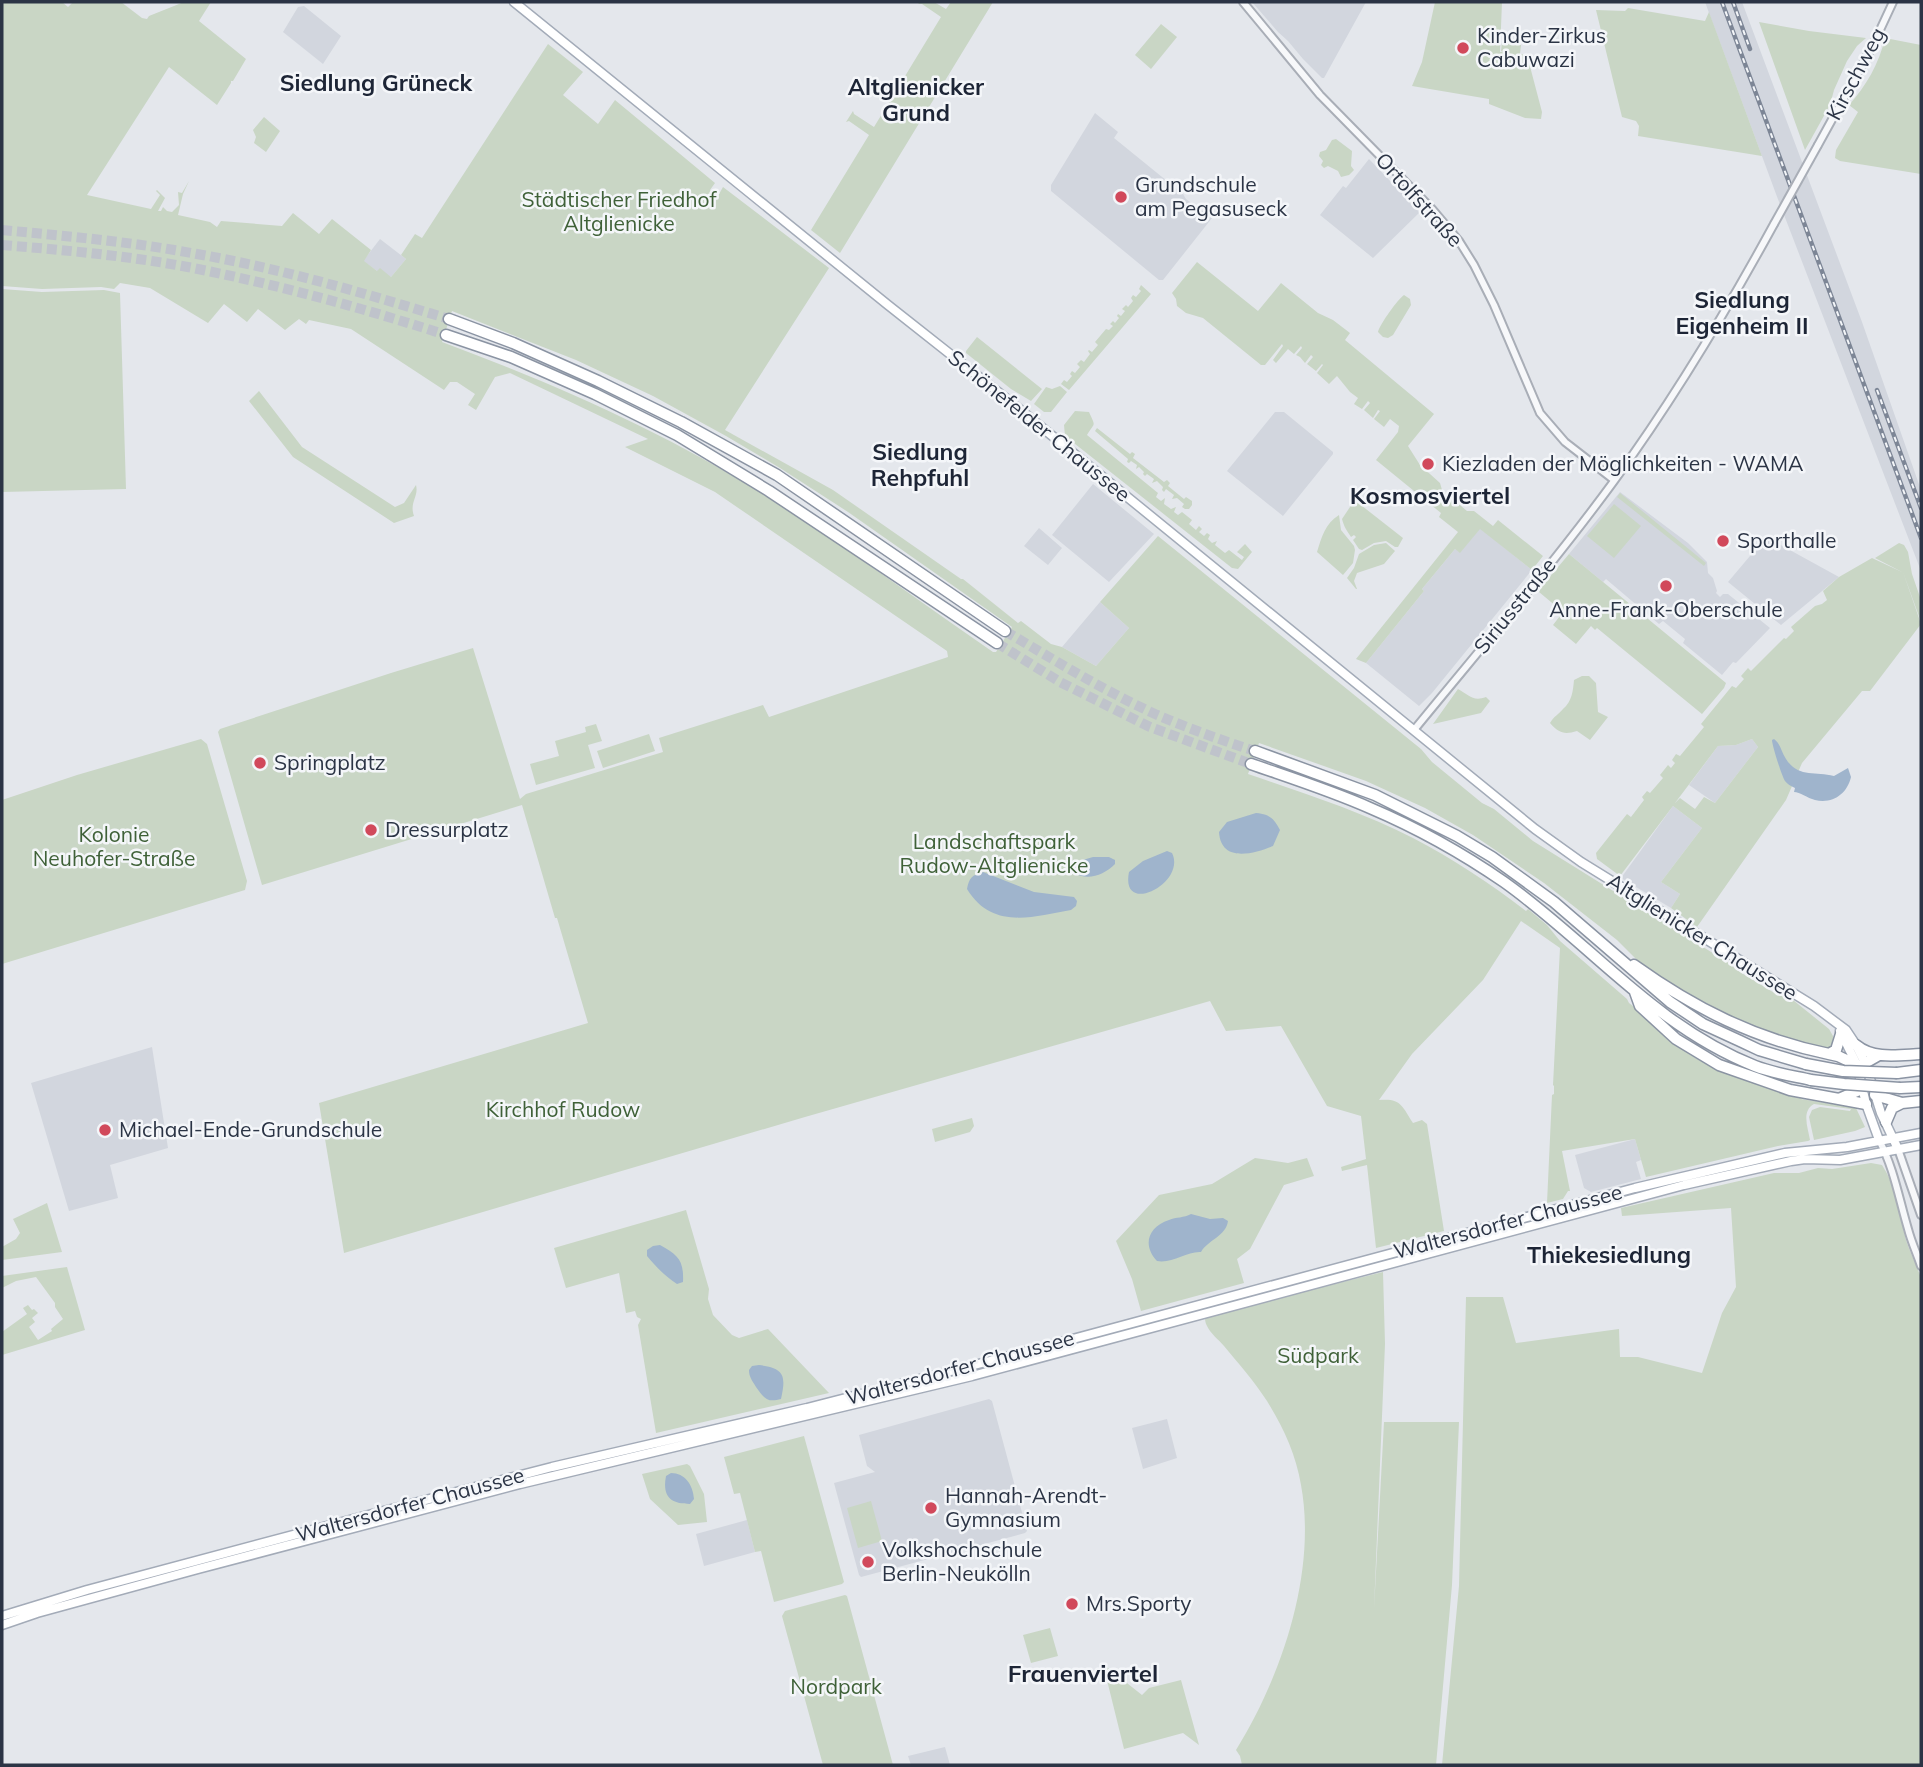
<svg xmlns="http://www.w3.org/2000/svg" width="1923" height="1767" font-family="Mulish,sans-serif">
  <rect width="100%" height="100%" fill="#e4e7ec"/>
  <!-- built -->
  <path fill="#d2d6de" d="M1252,2H1366L1324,78H1322L1303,59L1288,41L1278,32Z
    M1705,2H1742L1862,322L1921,490V571L1776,194Z
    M304,6L341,36L323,64L283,32L298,7Z
    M1095,113L1118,132L1114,138L1183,194L1186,199L1212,218L1163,280H1159L1051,191V185Z
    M1369,159L1420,212L1373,258L1320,215L1343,186L1346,188Z
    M380,239L406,259L391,277L377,271L363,261Z
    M1275,412H1284L1333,452V454L1283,516L1227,471Z
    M1093,484L1154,534L1109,582L1052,535Z
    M1620,492L1688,543L1707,562L1708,573L1713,578L1717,591L1716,593L1720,597L1723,594H1728L1770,628L1736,663L1733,662L1722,675L1683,643L1685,639L1663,621L1659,624L1606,579L1603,582L1569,554Z
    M1039,528L1062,548L1048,565L1024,546Z
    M1480,528L1532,570L1432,693L1419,706L1366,663L1424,591L1422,589L1455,549L1460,552Z
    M1766,537L1839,577L1781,625L1728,582Z
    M1100,602L1129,628L1096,666L1062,647Z
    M1752,739L1758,747L1715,803L1689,785L1718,746L1736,745Z
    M1673,806L1702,828L1661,882L1680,894L1671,908L1621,878Z
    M152,1047L168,1148L110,1165L118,1198L69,1211L31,1083Z
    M1635,1139L1641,1160L1636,1162L1641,1179L1591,1192L1584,1188L1575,1155Z
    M989,1399L992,1401L1027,1531L1025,1533L861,1577L859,1575L834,1483L875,1472L867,1466L859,1435Z
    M1167,1419L1177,1458L1143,1469L1132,1428Z
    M747,1520L755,1552L704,1566L696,1534Z
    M945,1747L950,1765H911L908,1756Z"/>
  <!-- green -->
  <path fill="#c9d6c5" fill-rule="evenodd" d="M2,2H62L68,7L73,2H121L142,18L147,19L149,16L184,2H211L199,21L246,59L233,81H231V83L217,105L169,67L87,195L151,209L160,195L156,191L157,190L165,198L158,211H161L163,207L167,211L172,212L179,205L178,192L182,193L189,181L183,194L178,215L210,222L217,227L221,221L282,226L293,213L319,234L332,219L371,250L364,261L377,271L380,268L391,277L406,259L401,255L415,234L422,238L548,44L583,72L563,95L598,124L615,100L715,183L710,190L718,196L723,187L829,268L725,430L833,490L961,579H963L1018,623L1021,621L1051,644L1062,647L1096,666L1129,628L1100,602L1158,536L1421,749L1432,762L1482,803L1494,809L1533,841L1732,965L1735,969L1776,994L1788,996L1829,1029L1833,1036V1044L1834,1045L1829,1050L1775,1036L1727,1015L1665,981L1641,964L1617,940L1544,883L1473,835L1425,808L1366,781L1259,743L1248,774C1303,793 1360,811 1413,838C1453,859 1490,883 1526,911L1528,909L1547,925L1560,941L1627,999L1629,1003C1648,1017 1664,1036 1683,1050C1718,1075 1759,1085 1800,1096L1801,1099L1856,1108L1865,1127L1855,1131L1814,1140L1809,1117L1812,1110L1820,1107L1850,1111L1851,1109L1814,1104C1801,1111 1808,1128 1810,1140L1808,1141L1778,1146L1646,1177L1635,1139L1562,1151L1570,1191H1568L1563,1199L1547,1203L1552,1095L1554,1094V1086L1553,1085L1560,948L1521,921L1483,980L1412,1054L1379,1100C1401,1098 1402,1106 1413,1123L1422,1120L1427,1124L1444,1231L1376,1248L1367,1165L1342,1171L1341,1167L1366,1159L1361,1116L1327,1106L1281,1026L1226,1031L1210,1001L805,1117L344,1253L319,1103L588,1023L557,918H555L522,805L262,885L218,732L220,729L391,673L473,648L520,799L526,794L663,752L659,738L763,705L769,717L948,657L947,651L715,492L625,447L648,439L510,373L495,377L476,410L468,405L475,394L457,382H450L444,390L351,329L309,320L306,324L299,319L285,330L258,309L247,322L224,304L208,323L150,288L120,283L114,289L101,287L42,289L2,286ZM452,311L576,360L653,396L726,436L780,468L848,512L1012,627L996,652H993C919,601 846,547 769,498C667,433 555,384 442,342Z
    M920,2H934L946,9L951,2H993L840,253L811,230L869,135L849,121L846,122L853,111L854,114L874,127L941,17L922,4H918Z
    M1435,2H1502L1500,52H1503L1501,51L1502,42L1521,45L1520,54L1527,55L1542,112L1541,119L1525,118L1489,104V99L1412,86L1422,62Z
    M1628,8L1705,21L1709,12L1762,156L1638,136L1639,126L1636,121L1622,117L1596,10L1625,11Z
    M1759,22L1809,31L1866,38L1857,46L1847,61L1834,90L1830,105L1805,150Z
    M1161,24L1177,37L1151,69L1135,55Z
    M1885,38L1921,45V174L1840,161L1835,158L1836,150L1858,112L1849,105C1866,86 1879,64 1885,38Z
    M264,117L280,131L266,152L254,143L256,137L253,130Z
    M1336,139L1352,151L1351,166L1354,170L1349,175L1341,177L1338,171L1328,166L1324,168L1321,165L1323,161L1319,156L1320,152L1326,150L1332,140Z
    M1197,262L1258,311L1281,283L1318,313L1333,320L1350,333L1345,340L1434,414L1408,446L1420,465L1440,483L1442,490L1467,511H1474L1493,526L1498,520L1543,556L1532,570L1480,529L1460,553L1455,549L1422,589L1424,591L1366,663L1356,659L1458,532L1439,517L1441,513L1376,460L1398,432L1399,426L1390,419L1384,427L1374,419L1380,411L1378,410L1373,418L1364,410L1370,403L1368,401L1362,409L1354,404L1358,398L1350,392L1337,376L1329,384L1317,373L1323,365L1322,364L1316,371L1307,364L1313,357L1311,355L1305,363L1300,357L1296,355L1302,348L1301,346L1294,354L1288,349L1276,363L1273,360L1283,346L1282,344L1265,365H1261L1203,318L1186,313L1177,306L1176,299L1172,293Z
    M1141,285L1151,294L1069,390L1061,384L1064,380L1067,382L1072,376L1070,374L1072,371L1075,373L1080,367L1077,364L1081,360L1084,362L1090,354L1088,351L1089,350L1092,352L1098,345L1095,342L1106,329L1109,330L1113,326L1110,324L1113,321L1115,323L1119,318L1117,316L1118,314L1121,316L1125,311L1122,309L1126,305L1128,307L1133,301L1131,298L1133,295L1136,297L1141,291L1139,289Z
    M2,289L42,292L104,290L120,293L126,489L2,492Z
    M1404,295L1410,299L1411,305L1393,335L1388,338L1383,337L1378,332C1380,324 1398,299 1404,295Z
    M977,337L1042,389L1031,401L1011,389L966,353V351Z
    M1060,386L1067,392L1051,412H1044L1034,404L1046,387L1052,389Z
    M259,391L302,447L395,507L404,503L416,485C419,497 409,502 414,516L394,523L293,457L249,401Z
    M1075,411L1089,412C1096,428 1095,421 1087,435L1158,493L1156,497L1161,501L1165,498L1164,504L1171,509L1176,507L1174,512L1178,515L1182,512L1192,520L1189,524L1196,530L1199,526L1202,529L1199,532L1204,536L1207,533L1210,535L1208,539L1212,543L1217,541L1215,545L1225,553L1229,550L1242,560L1244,557L1237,552L1245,544L1252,552L1238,569L1232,568L1065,436L1064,425Z
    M1097,428L1130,454L1132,452L1135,454L1133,458L1164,482L1167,480L1170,483L1168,486L1184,499L1186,497L1192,501V505L1189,509H1185L1182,507L1184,504L1177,498L1172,499L1174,495L1166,489L1164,492L1162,490L1163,487L1157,481L1152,483L1154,479L1147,474L1145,476L1143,474L1144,472L1139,467L1136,469L1137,465L1131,461L1129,463L1127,462L1128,459L1095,431Z
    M1620,493L1706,563L1704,566L1617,497Z
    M1353,496L1357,498V502L1403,538L1398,547H1395L1386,541L1374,543L1362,550L1359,549L1353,540L1356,537L1354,535L1351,537C1347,531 1344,527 1342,519L1352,504Z
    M1614,504L1641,526L1614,558L1587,536Z
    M1339,515L1341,530L1354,546L1355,550L1353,563L1343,575L1317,552C1322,536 1325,524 1339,515Z
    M1386,543L1395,551L1384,564L1357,573L1354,581L1357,589H1356L1347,578L1354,568L1359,554L1374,545Z
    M1899,543L1904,545L1908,552L1912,574L1921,600V622L1903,572L1921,624L1870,691H1862L1802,763L1786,800L1697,927L1671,908L1680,894L1661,882L1702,828L1673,806L1620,876L1597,859L1596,853L1627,814L1631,817L1644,800L1642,797L1647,791L1650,793L1663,778L1660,775L1668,765L1671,768L1675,763L1672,760L1676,754L1680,756L1704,727L1701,724L1732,686L1736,688L1744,679L1741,676L1748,668L1751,671L1784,638L1786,639L1794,631L1791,627L1815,606L1822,604L1827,600L1823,591L1839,577L1872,558L1902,572L1875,558ZM1752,739L1758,747L1715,803L1704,797L1695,809L1680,798L1675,803L1718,746L1736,745Z
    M1569,554L1726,683L1724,688L1702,714L1597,628L1595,630L1591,626L1576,644L1553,625L1563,612L1539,592L1542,586Z
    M1582,676H1589L1596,683L1598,712L1608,717L1590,740L1577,731C1564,735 1559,733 1550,723C1554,716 1558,715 1563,709C1572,701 1573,691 1574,680Z
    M1458,689C1469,695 1473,702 1486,697L1490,701L1481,713L1433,724Z
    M596,724L602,741L588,745L595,768L536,785L530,764L559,756L555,741L586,732L585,727Z
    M649,734L655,751L603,768L597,751Z
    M201,739L207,744L247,881L245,890L2,964V800L77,775Z
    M972,1118L974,1126L970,1132L935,1142L932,1129Z
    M1255,1158L1288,1163L1307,1158L1314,1176L1284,1185L1250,1249L1237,1259L1244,1283L1141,1311L1132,1279L1116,1241L1159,1195L1212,1184Z
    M1871,1163L1882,1165C1895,1184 1899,1209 1904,1232C1907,1247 1916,1263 1921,1278V1765H1442L1459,1586L1466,1297H1503L1516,1343L1619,1329L1620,1357H1638L1702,1373L1722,1313L1736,1287L1731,1208L1622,1216L1621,1208L1774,1173H1799L1818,1168L1832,1169Z
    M47,1203L62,1252L2,1260V1247L16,1239L20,1233L13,1219Z
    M686,1210L709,1289L708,1299L713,1315L732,1335L739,1338L768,1329L829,1393L656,1433L638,1325L641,1319L637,1317L635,1311L626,1313L619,1273L566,1288L554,1248Z
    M67,1267L85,1330L2,1355V1332L27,1314L23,1308L28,1305L32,1310L34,1309L38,1313L32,1318L35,1322L29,1327L38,1340L52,1331L51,1329L63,1319L55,1307V1303L36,1277L16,1281L2,1288V1276Z
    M1383,1272L1385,1344L1374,1609L1384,1422H1459L1452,1585L1436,1765H1242L1240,1756L1236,1750C1282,1676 1317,1572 1301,1485C1296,1454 1283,1427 1267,1401C1254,1381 1239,1364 1224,1346C1219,1340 1210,1333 1207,1326C1205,1323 1205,1319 1205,1316Z
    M804,1436L844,1582L842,1584L774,1602L761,1551L755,1552L740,1493L734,1494L724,1457Z
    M687,1464L690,1466L704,1494L707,1522L678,1525L650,1499L642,1474Z
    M871,1501L882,1541L858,1548L847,1508Z
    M845,1595L847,1596L850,1607L893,1765H823L782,1616L785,1611Z
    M1050,1628L1058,1656L1031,1663L1023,1635Z
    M1103,1664L1142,1695L1149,1688L1181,1680L1199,1745L1183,1733L1124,1749Z"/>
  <!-- water -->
  <path fill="#9fb4cc" d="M1774,739C1781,744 1781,752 1786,759C1798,778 1815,771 1834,776L1848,768L1851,777C1847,794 1833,804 1815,800C1807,798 1800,792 1794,792L1795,788C1791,786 1787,784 1785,781C1782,777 1772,745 1772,740Z
    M1256,813C1270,814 1274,819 1280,830L1273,846C1253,854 1221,863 1219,832L1227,822Z
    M1167,851L1172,853C1187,883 1120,917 1129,872L1143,861Z
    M1093,857H1109L1115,860V864C1104,875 1088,881 1074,873L1076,862Z
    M983,872L1034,892L1074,897L1077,901L1076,906L1071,910C1032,917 992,930 967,889C969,878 972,875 983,872Z
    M1191,1214L1210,1219L1223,1218L1228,1221C1226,1236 1208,1240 1201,1252C1187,1251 1172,1264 1157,1261C1142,1245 1148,1227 1169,1220C1176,1217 1184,1218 1191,1214Z
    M660,1245C678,1255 684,1260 683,1282L677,1284C665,1276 656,1267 647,1256V1250L653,1246Z
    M759,1365C785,1368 786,1376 781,1399C767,1403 764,1398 756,1387C752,1380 749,1377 749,1370L752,1366Z
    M671,1473C685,1473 693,1485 694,1499L690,1504C671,1504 662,1497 666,1476Z"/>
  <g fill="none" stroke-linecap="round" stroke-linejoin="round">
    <!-- highway-tunnel -->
    <path stroke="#bfc3cb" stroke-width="10" stroke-dasharray="10 5" stroke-linecap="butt" d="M2,230C67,236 133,242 197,254C283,269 367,294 449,319
      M2,245C65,250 130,256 193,268C279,285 363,308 446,335
      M1005,631C1054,660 1103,690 1155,714C1187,728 1221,740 1255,751
      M997,643L1060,682L1150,727L1251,764"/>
    <!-- minor casing -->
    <g stroke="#a9aeb7" stroke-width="10">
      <path id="minor" d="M1243,2L1320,95L1432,209L1459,241L1474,265L1494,305L1540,413L1565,442L1614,480
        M1818,145L1873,45L1893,2
        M1414,730C1481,648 1551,567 1614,481C1673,400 1726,312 1774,224
        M1879,1140C1894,1168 1899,1199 1908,1229C1911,1241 1917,1254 1921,1266
        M1898,1149L1921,1215"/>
    </g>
    <!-- major casing -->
    <g stroke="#a3abb8" stroke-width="11">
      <path id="major" d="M514,2L888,305L1007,399L1535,829L1581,862L1814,1006L1846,1030L1856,1045L1865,1063L1881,1113L1898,1149
        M1840,1031L1857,1065L1866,1104L1879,1140
        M2,1616L87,1590L376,1513L552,1467L807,1408L1017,1354L1635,1188L1785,1153L1847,1147L1921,1133
        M2,1625L37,1613L198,1569L520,1484L972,1376L1684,1185L1791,1161L1805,1159L1840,1160L1921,1145"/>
    </g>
    <!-- highway casing -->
    <g stroke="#8b94a3" stroke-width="13">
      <path id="highway" d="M449,319L513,343L598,381L681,422L777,475L1005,631
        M446,335L511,357L595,394L677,435L769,491L997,643
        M1255,751L1375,795L1457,836L1492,857L1554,902L1670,1002L1703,1024L1740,1041L1759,1050L1806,1064
        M1251,764C1291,778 1332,791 1370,808C1417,828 1462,853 1504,882C1590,943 1654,1026 1755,1066C1773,1073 1793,1076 1811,1080
        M1634,965C1694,1008 1755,1039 1829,1054L1836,1050L1841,1034
        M1635,992L1640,1006L1676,1039L1719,1065L1790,1090L1866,1104
        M1856,1045C1874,1060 1899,1055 1921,1054
        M1829,1054L1838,1056L1857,1065
        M1865,1063L1879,1055
        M1897,1073L1921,1070
        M1900,1088L1921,1087
        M1875,1095L1902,1103
        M1841,1098L1862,1089
        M1886,1122L1892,1108L1902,1103L1921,1101"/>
    </g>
    <!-- minor -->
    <use href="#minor" stroke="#f7f8fa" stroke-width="6"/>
    <!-- major -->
    <use href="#major" stroke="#fff" stroke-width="8"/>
    <!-- highway -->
    <use href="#highway" stroke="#fff" stroke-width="10"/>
    <!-- rail casing -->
    <g stroke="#7d8696" stroke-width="4.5">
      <path id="rail" d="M1722,2L1921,538
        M1733,2L1750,49
        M1877,390L1921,508"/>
    </g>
    <!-- rail -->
    <use href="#rail" stroke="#f4f6f9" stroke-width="2" stroke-dasharray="5" stroke-linecap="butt"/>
    <!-- minor-bridge casing -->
    <g stroke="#a9aeb7" stroke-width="10" stroke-linecap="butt">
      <path id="minor-bridge" d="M1774,224L1818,145"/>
    </g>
    <!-- highway-bridge casing -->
    <g stroke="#8b94a3" stroke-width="13" stroke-linecap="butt">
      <path id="highway-bridge" d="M1806,1064L1843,1071L1897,1073
        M1811,1080L1844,1084L1900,1088"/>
    </g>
    <!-- minor-bridge -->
    <use href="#minor-bridge" stroke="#f7f8fa" stroke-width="6"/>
    <!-- highway-bridge -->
    <use href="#highway-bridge" stroke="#fff" stroke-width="10"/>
  </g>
  <!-- markers -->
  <g fill="#d1495b" stroke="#f4f6f9" stroke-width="2.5">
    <circle cx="1463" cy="48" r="7"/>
    <circle cx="1121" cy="197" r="7"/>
    <circle cx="1428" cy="464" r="7"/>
    <circle cx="1723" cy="541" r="7"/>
    <circle cx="1666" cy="586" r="7"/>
    <circle cx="260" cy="763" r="7"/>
    <circle cx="371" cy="830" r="7"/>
    <circle cx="105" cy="1130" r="7"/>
    <circle cx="931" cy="1508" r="7"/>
    <circle cx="868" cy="1562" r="7"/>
    <circle cx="1072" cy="1604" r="7"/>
  </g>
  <g text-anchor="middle" stroke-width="5" stroke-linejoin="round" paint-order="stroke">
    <!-- poi labels -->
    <g font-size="21" fill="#2b3445" stroke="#f4f6f9" text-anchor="start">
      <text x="1477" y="43">Kinder-Zirkus<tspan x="1477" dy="24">Cabuwazi</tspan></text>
      <text x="1135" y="192">Grundschule<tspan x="1135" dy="24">am Pegasuseck</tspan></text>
      <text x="1442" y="471">Kiezladen der Möglichkeiten - WAMA</text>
      <text x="1737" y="548">Sporthalle</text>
      <text x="1666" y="617" text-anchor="middle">Anne-Frank-Oberschule</text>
      <text x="274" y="770">Springplatz</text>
      <text x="385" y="837">Dressurplatz</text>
      <text x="119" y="1137">Michael-Ende-Grundschule</text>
      <text x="945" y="1503">Hannah-Arendt-<tspan x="945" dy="24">Gymnasium</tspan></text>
      <text x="882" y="1557">Volkshochschule<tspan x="882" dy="24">Berlin-Neukölln</tspan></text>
      <text x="1086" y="1611">Mrs.Sporty</text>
    </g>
    <!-- street labels -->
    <g font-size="21" fill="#2b3445" stroke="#f4f6f9">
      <text transform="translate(1856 74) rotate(-62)" y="7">Kirschweg</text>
      <text transform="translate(1419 200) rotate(48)" y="7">Ortolfstraße</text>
      <text transform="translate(1039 426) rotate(39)" y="7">Schönefelder Chaussee</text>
      <text transform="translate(1515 606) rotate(-51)" y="7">Siriusstraße</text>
      <text transform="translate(1702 937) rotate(32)" y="7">Altglienicker Chaussee</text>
      <text transform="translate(1508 1222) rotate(-15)" y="7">Waltersdorfer Chaussee</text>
      <text transform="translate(960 1368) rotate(-15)" y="7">Waltersdorfer Chaussee</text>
      <text transform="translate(410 1505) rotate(-15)" y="7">Waltersdorfer Chaussee</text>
    </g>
    <!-- park labels -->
    <g font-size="21" fill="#3f6138" stroke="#f4f6f9">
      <text x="619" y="207">Städtischer Friedhof<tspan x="619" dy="24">Altglienicke</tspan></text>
      <text x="114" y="842">Kolonie<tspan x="114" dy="24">Neuhofer-Straße</tspan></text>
      <text x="994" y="849">Landschaftspark<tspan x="994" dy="24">Rudow-Altglienicke</tspan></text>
      <text x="563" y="1117">Kirchhof Rudow</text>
      <text x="1318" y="1363">Südpark</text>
      <text x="836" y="1694">Nordpark</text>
    </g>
    <!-- neighbourhood labels -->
    <g font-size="23" font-weight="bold" fill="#1d2536" stroke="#f4f6f9">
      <text x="376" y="91">Siedlung Grüneck</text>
      <text x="916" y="95">Altglienicker<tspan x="916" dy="26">Grund</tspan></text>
      <text x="1742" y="308">Siedlung<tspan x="1742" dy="26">Eigenheim II</tspan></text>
      <text x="920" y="460">Siedlung<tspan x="920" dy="26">Rehpfuhl</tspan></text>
      <text x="1609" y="1263">Thiekesiedlung</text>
    </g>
    <!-- quarter labels -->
    <g font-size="24" font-weight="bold" fill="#1d2536" stroke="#f4f6f9">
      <text x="1430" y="504">Kosmosviertel</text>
      <text x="1083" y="1682">Frauenviertel</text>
    </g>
  </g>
  <!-- border -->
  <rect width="1923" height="1767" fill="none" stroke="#2b3445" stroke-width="7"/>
</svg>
